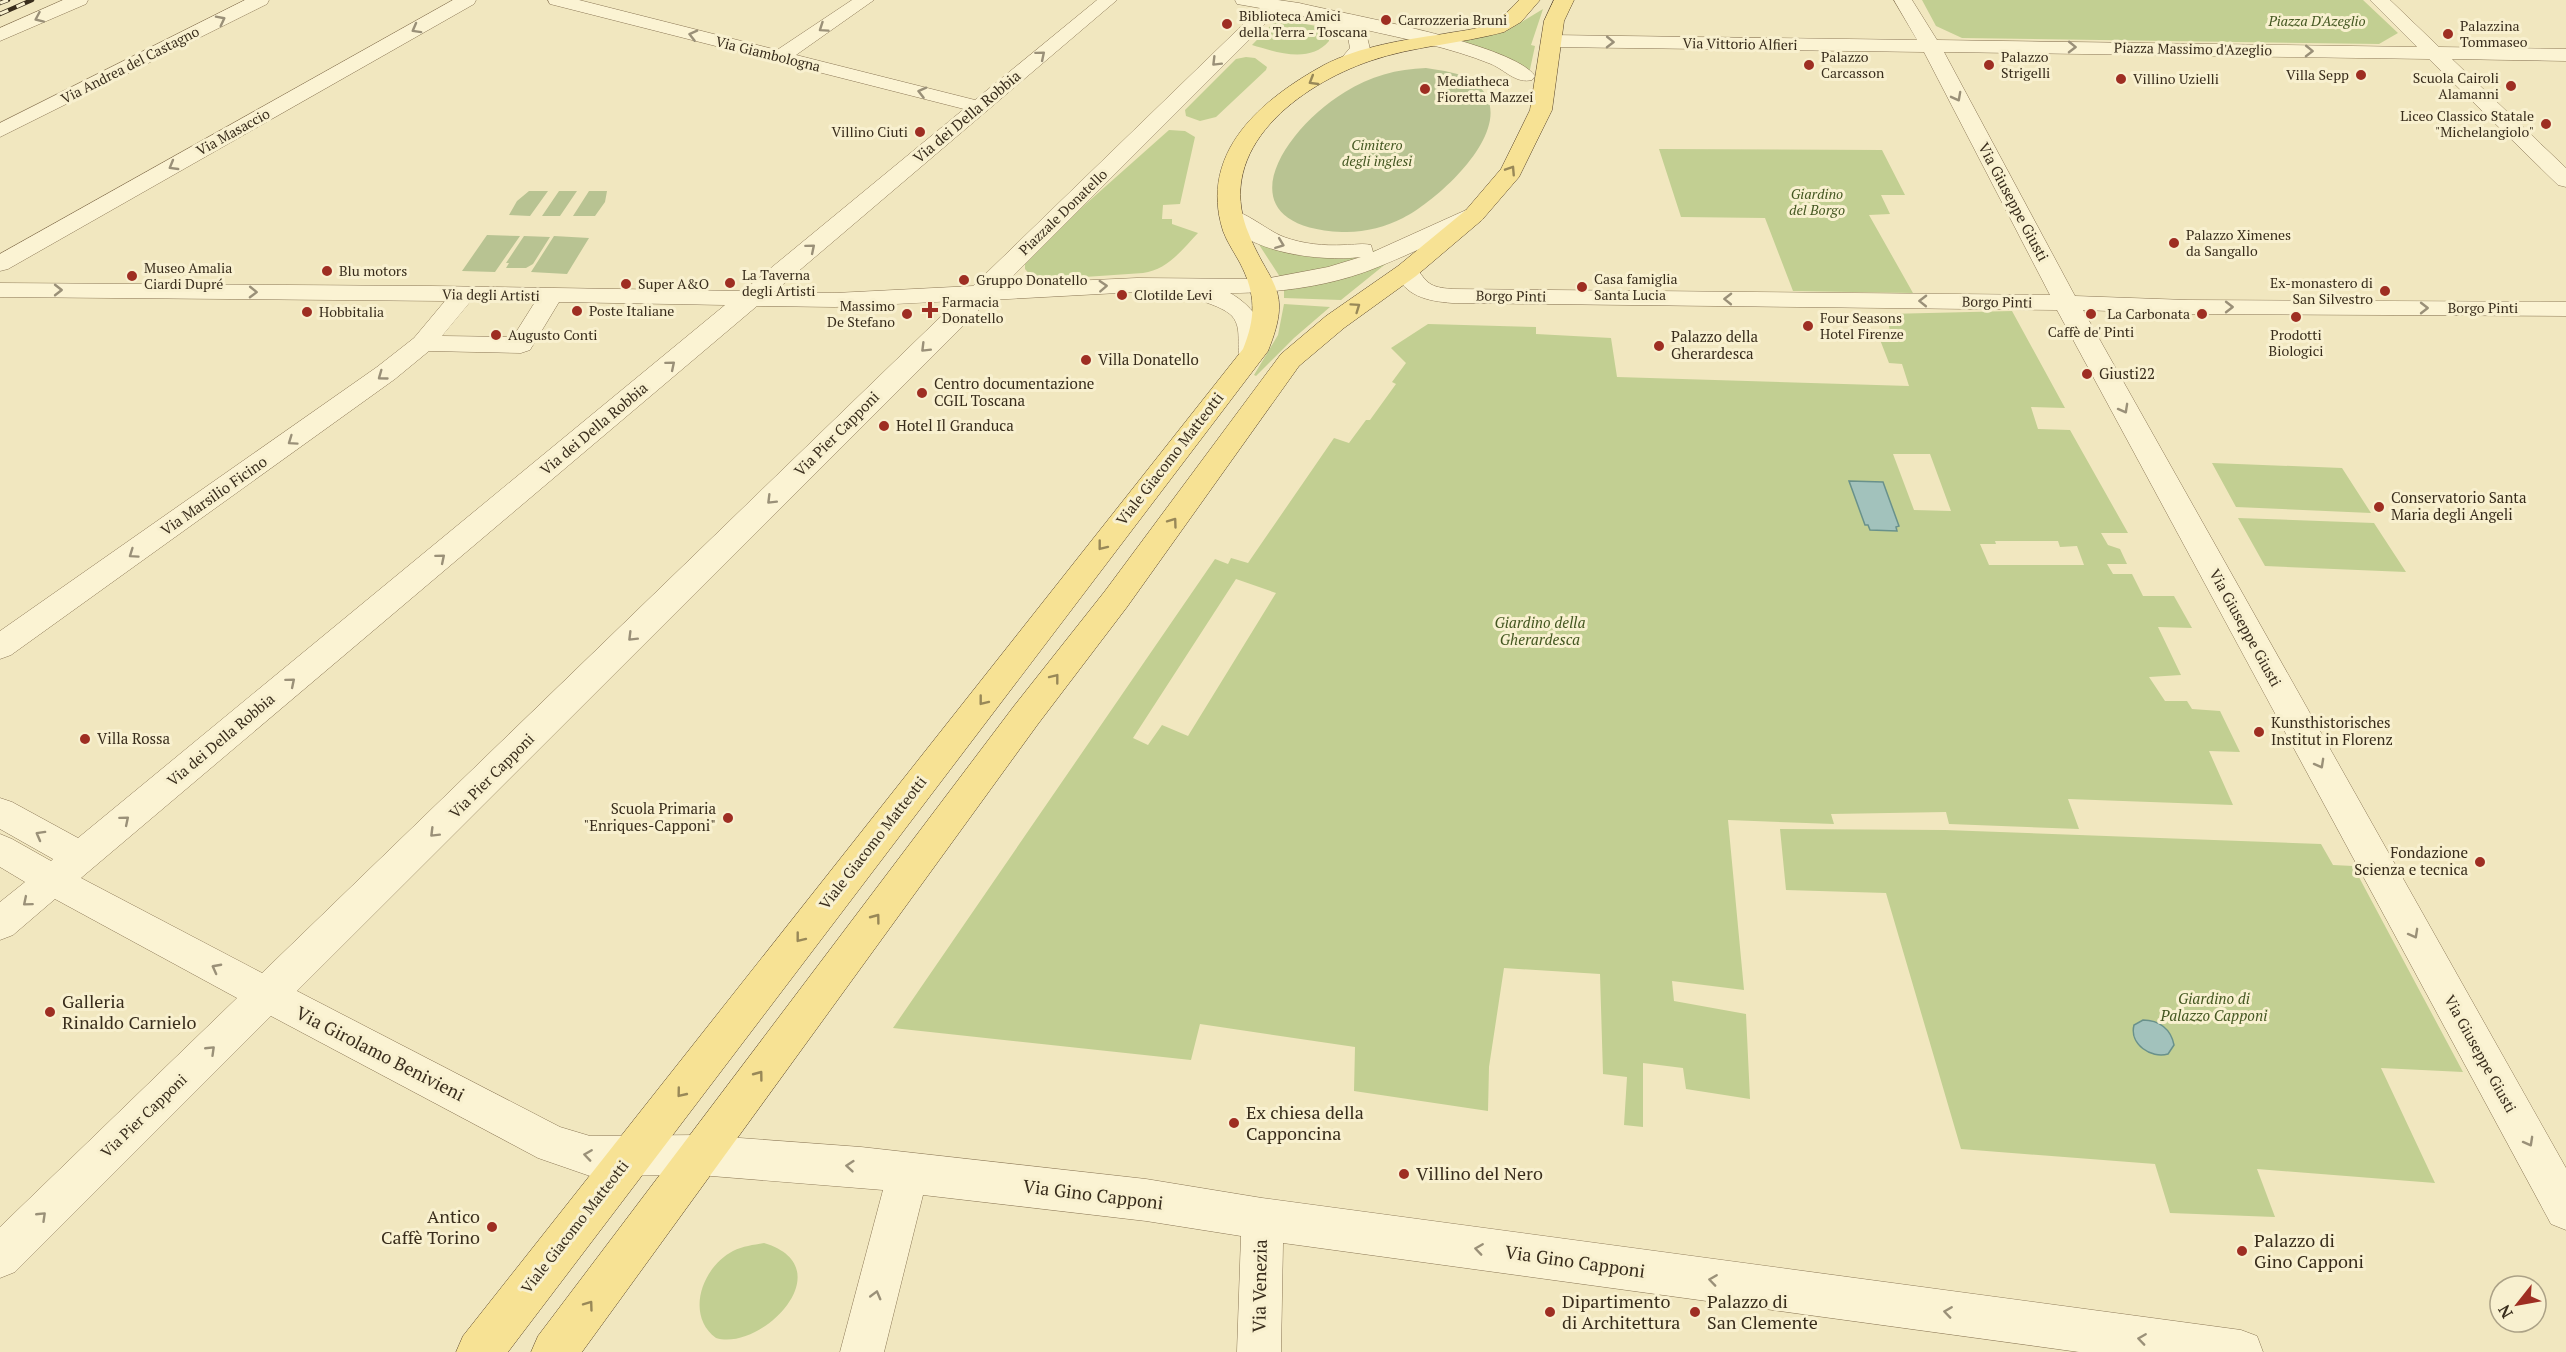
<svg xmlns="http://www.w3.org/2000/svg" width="2566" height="1352" font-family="'PT Serif',serif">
  <rect width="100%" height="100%" fill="#f1e7bf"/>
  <!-- green -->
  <path fill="#c2cf92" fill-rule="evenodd" d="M1922,0H2363L2398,33L2379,44L1962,38L1936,26Z
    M1543,9L1531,45L1535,46L1529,74L1459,42L1505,32Z
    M1281,20L1323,27L1329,34V41C1310,64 1276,52 1252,45L1275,21Z
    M1246,57L1255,58L1267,67L1266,70L1216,117L1200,121L1186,116L1185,110L1236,59Z
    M1169,130L1185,131L1195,137L1180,204L1163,205L1162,219H1172V224L1198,233C1182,250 1167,270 1143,273L1041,280L1033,278L1025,269V258Z
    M1659,149L1882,150L1905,195H1881L1890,214L1869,215L1913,293L1793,291L1765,218L1681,217Z
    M1256,240L1356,255L1389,247L1340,266L1280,277Z
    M1398,254L1341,300L1284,298V288Z
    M1284,304L1330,307L1294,338L1256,376L1254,375L1278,335Z
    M2012,311L2065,408L2031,407L2038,429L2070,430L2128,533H2101L2108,545L2120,549L2127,564H2107L2113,574H2132L2143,596H2174L2192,628L2158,627L2181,675L2149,677L2165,701H2187L2192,709L2220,711L2240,752L2209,751L2233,805L2068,799L2079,829L1949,824L1946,812L1831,814L1834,824L1728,820L1744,990L1672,981L1674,1001L1746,1014L1750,1099L1686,1089L1683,1068L1643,1063V1127L1624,1125L1627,1077L1603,1074L1600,974L1504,968L1489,1067L1488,1111L1354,1091L1355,1047L1200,1024L1191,1060L893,1028L1215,559L1228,564L1231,558L1248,563L1334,438L1349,443L1366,420H1370L1396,384L1392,382L1406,363L1391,348L1428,324L1536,327V334L1611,338L1617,377L1909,386L1902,364L1889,363L1877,332H1890L1887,314ZM1893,454H1930L1951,511L1914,510ZM1995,541H2058L2060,547L2077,546L2084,565H1989L1980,544H1996ZM1236,579L1276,593L1188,736L1162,725L1148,745L1133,738Z
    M2212,463L2342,468L2371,513L2236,507Z
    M2238,518L2374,523L2406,572L2265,566Z
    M1780,829L1945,830L2321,844L2333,865L2353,866L2463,1072L2381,1068L2435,1183L2257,1169L2275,1217L2170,1213L2155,1164L1961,1149L1886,893L1786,890Z
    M764,1243C844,1267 762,1352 716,1338C685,1315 702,1267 733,1251C743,1246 753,1245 764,1243Z"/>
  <!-- cemetery -->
  <path fill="#b8c392" d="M1426,68C1442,71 1461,72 1474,82C1527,121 1439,200 1403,218C1385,227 1363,233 1342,232C1221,226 1281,131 1345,92C1370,76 1397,69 1426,68Z
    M529,191H548L530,216L509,215L517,201Z
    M559,191H577L560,216H542Z
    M589,191H607L605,202L595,216H573Z
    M487,235L520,236L495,272L462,271Z
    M524,236L550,237L533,264L526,268H506L509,263H506Z
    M554,236L589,238L567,274L531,272Z"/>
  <!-- water -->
  <path fill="#a2c2bc" stroke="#69918b" stroke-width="1.5" d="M1849,481L1883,482L1899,526L1896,527L1897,531L1870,530L1868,525H1865Z
    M2143,1020C2159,1020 2171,1029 2174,1045L2168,1054C2151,1059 2129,1044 2134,1025Z"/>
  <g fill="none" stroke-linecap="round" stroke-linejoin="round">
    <!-- minor casing -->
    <g stroke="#8b7756" stroke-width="1">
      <path id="minor" d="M63,0H88L86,4L0,41V28Z
        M245,0H269L267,4L0,137V123Z
        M453,0H476L474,4L8,269L0,271V254Z
        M548,0H579L777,50L852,0H874L796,55L975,100L1097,0H1117L774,292L835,293L973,286L1260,8L1237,4L1235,0H1278L1299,3C1344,14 1512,43 1535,76L1532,80C1516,84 1505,70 1491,64C1449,47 1405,39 1362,29L1367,37L1370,49L1356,65H1342L1339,61L1350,48L1348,37C1339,30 1324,30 1318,22L1320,20L1278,11L1005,284L1137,278L1264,279L1328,267L1361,257C1319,262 1245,253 1219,215L1222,210C1241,206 1265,230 1284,237C1303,244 1324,246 1344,245C1354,245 1362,243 1371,245L1373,252L1466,210L1474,208L1482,210L1485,215L1482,220C1447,236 1413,253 1378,267C1332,286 1279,293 1230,293C1252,305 1277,334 1260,361L1251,363L1242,361C1234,348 1244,330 1232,316C1220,304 1194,301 1187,293L1137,292L989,300L297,991L560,1127L590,1136L699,1135L861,1147L1146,1179L1262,1198L2241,1330L2257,1336L2263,1352H2079L1283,1243L1281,1352H1237L1241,1236L1146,1221L923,1195L884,1352H840L883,1190L699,1175L590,1176L538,1158L271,1016L15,1272L0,1278V1227L237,998L55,899L13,935L0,940V902L25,882L0,867V834L12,839L51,861L53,859L0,829V798L12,802L78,838L725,305L559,302L530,350L521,353L429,351L395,379L11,655L0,659V631L377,367L414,338L445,301L0,297V283L432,286L743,291L964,109L550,4ZM471,301L535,302L513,337L442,336ZM957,301L262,973L81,878L757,306L835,307Z
        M1894,0H1912L1937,40L2417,47L2370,0H2390L2439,47L2566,49V61L2452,59L2566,168V187L2558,185L2429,59L1944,52L2075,296L2187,300L2566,302V316L2187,314L2083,310L2566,1168V1230L2551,1224L2057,310L1452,303C1427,301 1404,296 1395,271L1399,266L1407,264L1415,266C1428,284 1429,287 1452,289L2050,295L1924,52L1551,47L1544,45L1541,41L1544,37L1551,35L1917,40Z"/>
    </g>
    <!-- major casing -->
    <g stroke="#58442b" stroke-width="1">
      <path id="major" d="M1519,0H1540L1521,22L1504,32C1460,44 1413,46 1370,61C1300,85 1214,148 1248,232C1269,286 1294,287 1268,351L508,1352H456L463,1336L1243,349C1256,317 1256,294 1240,263C1234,252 1227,242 1223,231C1198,152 1262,99 1324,65C1361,46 1403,40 1443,34C1458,31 1477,30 1492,23C1503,17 1511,9 1519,0Z
        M1554,0H1574L1564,21L1552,110L1519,177L1482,220L1416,276L1344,328L1299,366L1127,607L1038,724L582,1352H531L538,1336L1014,706L1105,591L1281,354L1326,316L1398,266L1466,210L1501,169L1530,110L1544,21Z"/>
    </g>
    <!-- minor -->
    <use href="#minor" fill="#fbf3d3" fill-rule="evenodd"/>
    <!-- major -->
    <use href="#major" fill="#f7e294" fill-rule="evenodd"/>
    <!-- rail casing -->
    <g stroke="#392d1c" stroke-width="4.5">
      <path id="rail" d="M0,3L8,0
        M0,14L32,0"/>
    </g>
    <!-- rail -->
    <use href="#rail" stroke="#f8f0cf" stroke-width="3" stroke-dasharray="9" stroke-linecap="butt"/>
  </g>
  <!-- one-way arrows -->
  <defs><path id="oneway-chevron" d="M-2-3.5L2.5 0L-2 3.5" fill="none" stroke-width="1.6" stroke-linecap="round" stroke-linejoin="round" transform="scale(1.5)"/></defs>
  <g stroke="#9a9078">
    <use href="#oneway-chevron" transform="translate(39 18) rotate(156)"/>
    <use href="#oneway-chevron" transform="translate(221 20) rotate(-27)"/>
    <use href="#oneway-chevron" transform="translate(823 28) rotate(146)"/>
    <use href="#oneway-chevron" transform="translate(416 29) rotate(151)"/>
    <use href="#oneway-chevron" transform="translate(693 35) rotate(-166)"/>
    <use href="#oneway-chevron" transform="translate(1610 42) rotate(1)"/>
    <use href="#oneway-chevron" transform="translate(2072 47) rotate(1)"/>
    <use href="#oneway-chevron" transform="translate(2309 51) rotate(1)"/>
    <use href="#oneway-chevron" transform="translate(1041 55) rotate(-40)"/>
    <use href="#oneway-chevron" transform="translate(1216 62) rotate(135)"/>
    <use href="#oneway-chevron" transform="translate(922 92) rotate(-166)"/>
    <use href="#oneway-chevron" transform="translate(1957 97) rotate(62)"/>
    <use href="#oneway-chevron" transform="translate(173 166) rotate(150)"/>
    <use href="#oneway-chevron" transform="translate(1280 244) rotate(21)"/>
    <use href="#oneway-chevron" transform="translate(811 248) rotate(-40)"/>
    <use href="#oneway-chevron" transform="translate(1103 286) rotate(-3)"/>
    <use href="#oneway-chevron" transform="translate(58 290)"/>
    <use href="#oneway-chevron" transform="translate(253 292) rotate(1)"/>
    <use href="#oneway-chevron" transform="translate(1728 299) rotate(-179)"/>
    <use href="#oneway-chevron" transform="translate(1923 301) rotate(-179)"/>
    <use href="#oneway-chevron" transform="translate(2229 307)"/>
    <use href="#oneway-chevron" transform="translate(2424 308)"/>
    <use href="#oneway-chevron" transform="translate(925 348) rotate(135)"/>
    <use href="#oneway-chevron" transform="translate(671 365) rotate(-40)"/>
    <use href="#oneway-chevron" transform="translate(382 376) rotate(144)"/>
    <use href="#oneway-chevron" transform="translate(2124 409) rotate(61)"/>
    <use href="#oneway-chevron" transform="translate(292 441) rotate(145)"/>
    <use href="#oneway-chevron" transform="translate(771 500) rotate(135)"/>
    <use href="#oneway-chevron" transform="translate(133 554) rotate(145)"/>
    <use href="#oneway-chevron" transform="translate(441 558) rotate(-40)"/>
    <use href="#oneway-chevron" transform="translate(632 637) rotate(135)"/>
    <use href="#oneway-chevron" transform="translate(291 682) rotate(-40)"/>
    <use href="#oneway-chevron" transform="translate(2320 764) rotate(61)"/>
    <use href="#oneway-chevron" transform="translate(125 820) rotate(-40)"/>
    <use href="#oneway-chevron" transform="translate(434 833) rotate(135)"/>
    <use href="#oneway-chevron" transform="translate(40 835) rotate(-151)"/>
    <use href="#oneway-chevron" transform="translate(27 902) rotate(140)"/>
    <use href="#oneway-chevron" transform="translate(2414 934) rotate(61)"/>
    <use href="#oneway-chevron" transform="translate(216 968) rotate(-152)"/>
    <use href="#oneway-chevron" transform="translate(211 1050) rotate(-44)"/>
    <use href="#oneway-chevron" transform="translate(2529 1142) rotate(61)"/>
    <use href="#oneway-chevron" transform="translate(588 1155) rotate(-172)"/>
    <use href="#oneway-chevron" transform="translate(850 1166) rotate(-175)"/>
    <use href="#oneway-chevron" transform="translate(42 1216) rotate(-44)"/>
    <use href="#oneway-chevron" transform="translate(1479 1249) rotate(-172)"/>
    <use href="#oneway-chevron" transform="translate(1713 1280) rotate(-172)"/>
    <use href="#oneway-chevron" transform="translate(876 1295) rotate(-75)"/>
    <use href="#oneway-chevron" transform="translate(1948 1312) rotate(-172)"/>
    <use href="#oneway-chevron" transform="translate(2142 1339) rotate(-172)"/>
  </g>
  <g stroke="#988858">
    <use href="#oneway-chevron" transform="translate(1313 81) rotate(149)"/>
    <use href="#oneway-chevron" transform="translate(1511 170) rotate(-57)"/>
    <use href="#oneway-chevron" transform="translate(1356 307) rotate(-35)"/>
    <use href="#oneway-chevron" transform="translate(1173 522) rotate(-54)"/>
    <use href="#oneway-chevron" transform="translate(1102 546) rotate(128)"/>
    <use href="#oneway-chevron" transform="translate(1055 678) rotate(-52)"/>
    <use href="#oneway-chevron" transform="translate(983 701) rotate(128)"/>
    <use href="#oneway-chevron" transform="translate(876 918) rotate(-53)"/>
    <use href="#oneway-chevron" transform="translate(800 938) rotate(128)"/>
    <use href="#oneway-chevron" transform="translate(759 1075) rotate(-53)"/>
    <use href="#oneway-chevron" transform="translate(681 1093) rotate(129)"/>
    <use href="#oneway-chevron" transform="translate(589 1305) rotate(-54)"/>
  </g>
  <!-- markers -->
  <g fill="#9e2e22" stroke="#f8f0cf" stroke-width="2">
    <circle cx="1386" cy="20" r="6"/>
    <circle cx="1227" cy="24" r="6"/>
    <circle cx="2448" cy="34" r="6"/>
    <circle cx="1809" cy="65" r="6"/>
    <circle cx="1989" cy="65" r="6"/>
    <circle cx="2361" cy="75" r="6"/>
    <circle cx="2121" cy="79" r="6"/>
    <circle cx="2511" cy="86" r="6"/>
    <circle cx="1425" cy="89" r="6"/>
    <circle cx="2546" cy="124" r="6"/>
    <circle cx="920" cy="132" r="6"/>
    <circle cx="2174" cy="243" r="6"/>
    <circle cx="327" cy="271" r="6"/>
    <circle cx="132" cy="276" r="6"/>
    <circle cx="964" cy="280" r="6"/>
    <circle cx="730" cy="283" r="6"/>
    <circle cx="626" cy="284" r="6"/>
    <circle cx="1582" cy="287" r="6"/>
    <circle cx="2385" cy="291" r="6"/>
    <circle cx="1122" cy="295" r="6"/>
    <path d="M927 301h6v6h6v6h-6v6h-6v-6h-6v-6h6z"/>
    <circle cx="577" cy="311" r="6"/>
    <circle cx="307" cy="312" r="6"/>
    <circle cx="907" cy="314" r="6"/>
    <circle cx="2091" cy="314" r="6"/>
    <circle cx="2202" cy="314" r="6"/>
    <circle cx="2296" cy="317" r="6"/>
    <circle cx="1808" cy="326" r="6"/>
    <circle cx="496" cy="335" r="6"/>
    <circle cx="1659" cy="346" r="6"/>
    <circle cx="1086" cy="360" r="6"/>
    <circle cx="2087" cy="374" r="6"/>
    <circle cx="922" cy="393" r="6"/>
    <circle cx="884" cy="426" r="6"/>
    <circle cx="2379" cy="507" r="6"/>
    <circle cx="2259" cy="732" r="6"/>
    <circle cx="85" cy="739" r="6"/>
    <circle cx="728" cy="818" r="6"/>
    <circle cx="2480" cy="862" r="6"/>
    <circle cx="50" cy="1012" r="6"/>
    <circle cx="1234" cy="1123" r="6"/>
    <circle cx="1404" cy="1174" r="6"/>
    <circle cx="492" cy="1227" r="6"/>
    <circle cx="2242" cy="1251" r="6"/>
    <circle cx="1550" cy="1312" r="6"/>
    <circle cx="1695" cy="1312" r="6"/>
  </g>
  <g text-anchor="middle" stroke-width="6" stroke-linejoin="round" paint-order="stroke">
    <!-- far-poi labels -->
    <g font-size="14" fill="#392d1c" stroke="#f8f0cf" text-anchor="start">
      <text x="1239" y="21">Biblioteca Amici<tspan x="1239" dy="16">della Terra - Toscana</tspan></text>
      <text x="1398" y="25">Carrozzeria Bruni</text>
      <text x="2460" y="31">Palazzina<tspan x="2460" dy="16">Tommaseo</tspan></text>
      <text x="1821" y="62">Palazzo<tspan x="1821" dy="16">Carcasson</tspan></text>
      <text x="2001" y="62">Palazzo<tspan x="2001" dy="16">Strigelli</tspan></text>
      <text x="2349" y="80" text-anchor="end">Villa Sepp</text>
      <text x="2499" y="83" text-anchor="end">Scuola Cairoli<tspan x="2499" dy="16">Alamanni</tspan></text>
      <text x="2133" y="84">Villino Uzielli</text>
      <text x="1437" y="86">Mediatheca<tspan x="1437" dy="16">Fioretta Mazzei</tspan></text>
      <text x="2534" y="121" text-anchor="end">Liceo Classico Statale<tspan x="2534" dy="16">"Michelangiolo"</tspan></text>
      <text x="908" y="137" text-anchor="end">Villino Ciuti</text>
      <text x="2186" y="240">Palazzo Ximenes<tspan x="2186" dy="16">da Sangallo</tspan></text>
      <text x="144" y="273">Museo Amalia<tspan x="144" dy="16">Ciardi Dupré</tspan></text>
      <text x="339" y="276">Blu motors</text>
      <text x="742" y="280">La Taverna<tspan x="742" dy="16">degli Artisti</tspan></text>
      <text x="1594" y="284">Casa famiglia<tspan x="1594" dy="16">Santa Lucia</tspan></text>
      <text x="976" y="285">Gruppo Donatello</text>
      <text x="2373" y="288" text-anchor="end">Ex-monastero di<tspan x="2373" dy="16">San Silvestro</tspan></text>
      <text x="638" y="289">Super A&amp;O</text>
      <text x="1134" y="300">Clotilde Levi</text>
      <text x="942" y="307">Farmacia<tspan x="942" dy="16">Donatello</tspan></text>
      <text x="895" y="311" text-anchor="end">Massimo<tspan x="895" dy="16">De Stefano</tspan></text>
      <text x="589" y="316">Poste Italiane</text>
      <text x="319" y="317">Hobbitalia</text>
      <text x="2190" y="319" text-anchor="end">La Carbonata</text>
      <text x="1820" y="323">Four Seasons<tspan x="1820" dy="16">Hotel Firenze</tspan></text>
      <text x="2091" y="337" text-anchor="middle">Caffè de' Pinti</text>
      <text x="508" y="340">Augusto Conti</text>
      <text x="2296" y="340" text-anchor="middle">Prodotti<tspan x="2296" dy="16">Biologici</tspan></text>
    </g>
    <!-- far-park labels -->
    <g font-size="14" font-style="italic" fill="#445721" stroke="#f8f0cf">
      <text x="2317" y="26">Piazza D'Azeglio</text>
      <text x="1377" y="150">Cimitero<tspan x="1377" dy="16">degli inglesi</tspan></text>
      <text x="1817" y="199">Giardino<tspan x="1817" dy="16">del Borgo</tspan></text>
    </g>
    <!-- far-street labels -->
    <g font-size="14" fill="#392d1c" stroke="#f8f0cf">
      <text transform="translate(1740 44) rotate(1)" y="5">Via Vittorio Alfieri</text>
      <text transform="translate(2193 49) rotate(1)" y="5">Piazza Massimo d'Azeglio</text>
      <text transform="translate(768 54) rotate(14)" y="5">Via Giambologna</text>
      <text transform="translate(130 65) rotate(-27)" y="5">Via Andrea del Castagno</text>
      <text transform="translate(233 132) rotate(-29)" y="5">Via Masaccio</text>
      <text transform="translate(1063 212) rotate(-44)" y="5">Piazzale Donatello</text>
      <text transform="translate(491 295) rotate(1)" y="5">Via degli Artisti</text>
      <text transform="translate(1511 296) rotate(1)" y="5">Borgo Pinti</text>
      <text transform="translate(1997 302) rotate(1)" y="5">Borgo Pinti</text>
      <text x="2483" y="313">Borgo Pinti</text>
    </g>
    <!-- street labels -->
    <g font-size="15" fill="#392d1c" stroke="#f8f0cf">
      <text transform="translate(967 117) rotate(-40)" y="5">Via dei Della Robbia</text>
      <text transform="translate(2013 202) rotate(62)" y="5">Via Giuseppe Giusti</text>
      <text transform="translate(594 429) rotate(-40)" y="5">Via dei Della Robbia</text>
      <text transform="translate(837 434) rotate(-45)" y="5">Via Pier Capponi</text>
      <text transform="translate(1170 459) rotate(-52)" y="5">Viale Giacomo Matteotti</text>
      <text transform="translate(214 496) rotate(-35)" y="5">Via Marsilio Ficino</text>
      <text transform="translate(2245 628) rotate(61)" y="5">Via Giuseppe Giusti</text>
      <text transform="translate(221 740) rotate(-40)" y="5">Via dei Della Robbia</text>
      <text transform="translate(492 776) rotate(-45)" y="5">Via Pier Capponi</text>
      <text transform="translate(873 843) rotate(-52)" y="5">Viale Giacomo Matteotti</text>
      <text transform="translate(2480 1054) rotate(61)" y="5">Via Giuseppe Giusti</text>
      <text transform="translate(144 1116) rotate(-44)" y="5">Via Pier Capponi</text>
      <text transform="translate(575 1227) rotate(-52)" y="5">Viale Giacomo Matteotti</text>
    </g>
    <!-- poi labels -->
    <g font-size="15" fill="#392d1c" stroke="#f8f0cf" text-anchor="start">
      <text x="1671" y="342">Palazzo della<tspan x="1671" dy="17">Gherardesca</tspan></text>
      <text x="1098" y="365">Villa Donatello</text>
      <text x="2099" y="379">Giusti22</text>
      <text x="934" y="389">Centro documentazione<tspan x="934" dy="17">CGIL Toscana</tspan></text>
      <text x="896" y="431">Hotel Il Granduca</text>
      <text x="2391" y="503">Conservatorio Santa<tspan x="2391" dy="17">Maria degli Angeli</tspan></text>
      <text x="2271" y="728">Kunsthistorisches<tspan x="2271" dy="17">Institut in Florenz</tspan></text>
      <text x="97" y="744">Villa Rossa</text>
      <text x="716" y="814" text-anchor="end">Scuola Primaria<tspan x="716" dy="17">"Enriques-Capponi"</tspan></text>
      <text x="2468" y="858" text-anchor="end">Fondazione<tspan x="2468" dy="17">Scienza e tecnica</tspan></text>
    </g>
    <!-- park labels -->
    <g font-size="15" font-style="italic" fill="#445721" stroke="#f8f0cf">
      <text x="1540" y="628">Giardino della<tspan x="1540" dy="17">Gherardesca</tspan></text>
      <text x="2214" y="1004">Giardino di<tspan x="2214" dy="17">Palazzo Capponi</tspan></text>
    </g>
    <!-- near-poi labels -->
    <g font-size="18" fill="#392d1c" stroke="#f8f0cf" text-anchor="start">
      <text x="62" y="1008">Galleria<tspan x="62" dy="21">Rinaldo Carnielo</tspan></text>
      <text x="1246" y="1119">Ex chiesa della<tspan x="1246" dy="21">Capponcina</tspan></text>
      <text x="1416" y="1180">Villino del Nero</text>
      <text x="480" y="1223" text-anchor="end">Antico<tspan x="480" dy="21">Caffè Torino</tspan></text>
      <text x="2254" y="1247">Palazzo di<tspan x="2254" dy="21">Gino Capponi</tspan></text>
      <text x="1562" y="1308">Dipartimento<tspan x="1562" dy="21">di Architettura</tspan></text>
      <text x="1707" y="1308">Palazzo di<tspan x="1707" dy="21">San Clemente</tspan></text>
    </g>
    <!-- near-street labels -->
    <g font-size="18" fill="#392d1c" stroke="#f8f0cf">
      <text transform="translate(380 1054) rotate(27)" y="6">Via Girolamo Benivieni</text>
      <text transform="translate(1093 1195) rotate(7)" y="6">Via Gino Capponi</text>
      <text transform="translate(1575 1262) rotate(8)" y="6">Via Gino Capponi</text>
      <text transform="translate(1260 1286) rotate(-89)" y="6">Via Venezia</text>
    </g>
  </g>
  <!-- north arrow -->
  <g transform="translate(2518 1304) rotate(239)"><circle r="28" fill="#f8f0cf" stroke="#aca287" stroke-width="1.5"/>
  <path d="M0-4.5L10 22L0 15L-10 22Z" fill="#9e2e22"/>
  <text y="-9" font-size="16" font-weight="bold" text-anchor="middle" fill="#392d1c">N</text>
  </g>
</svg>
